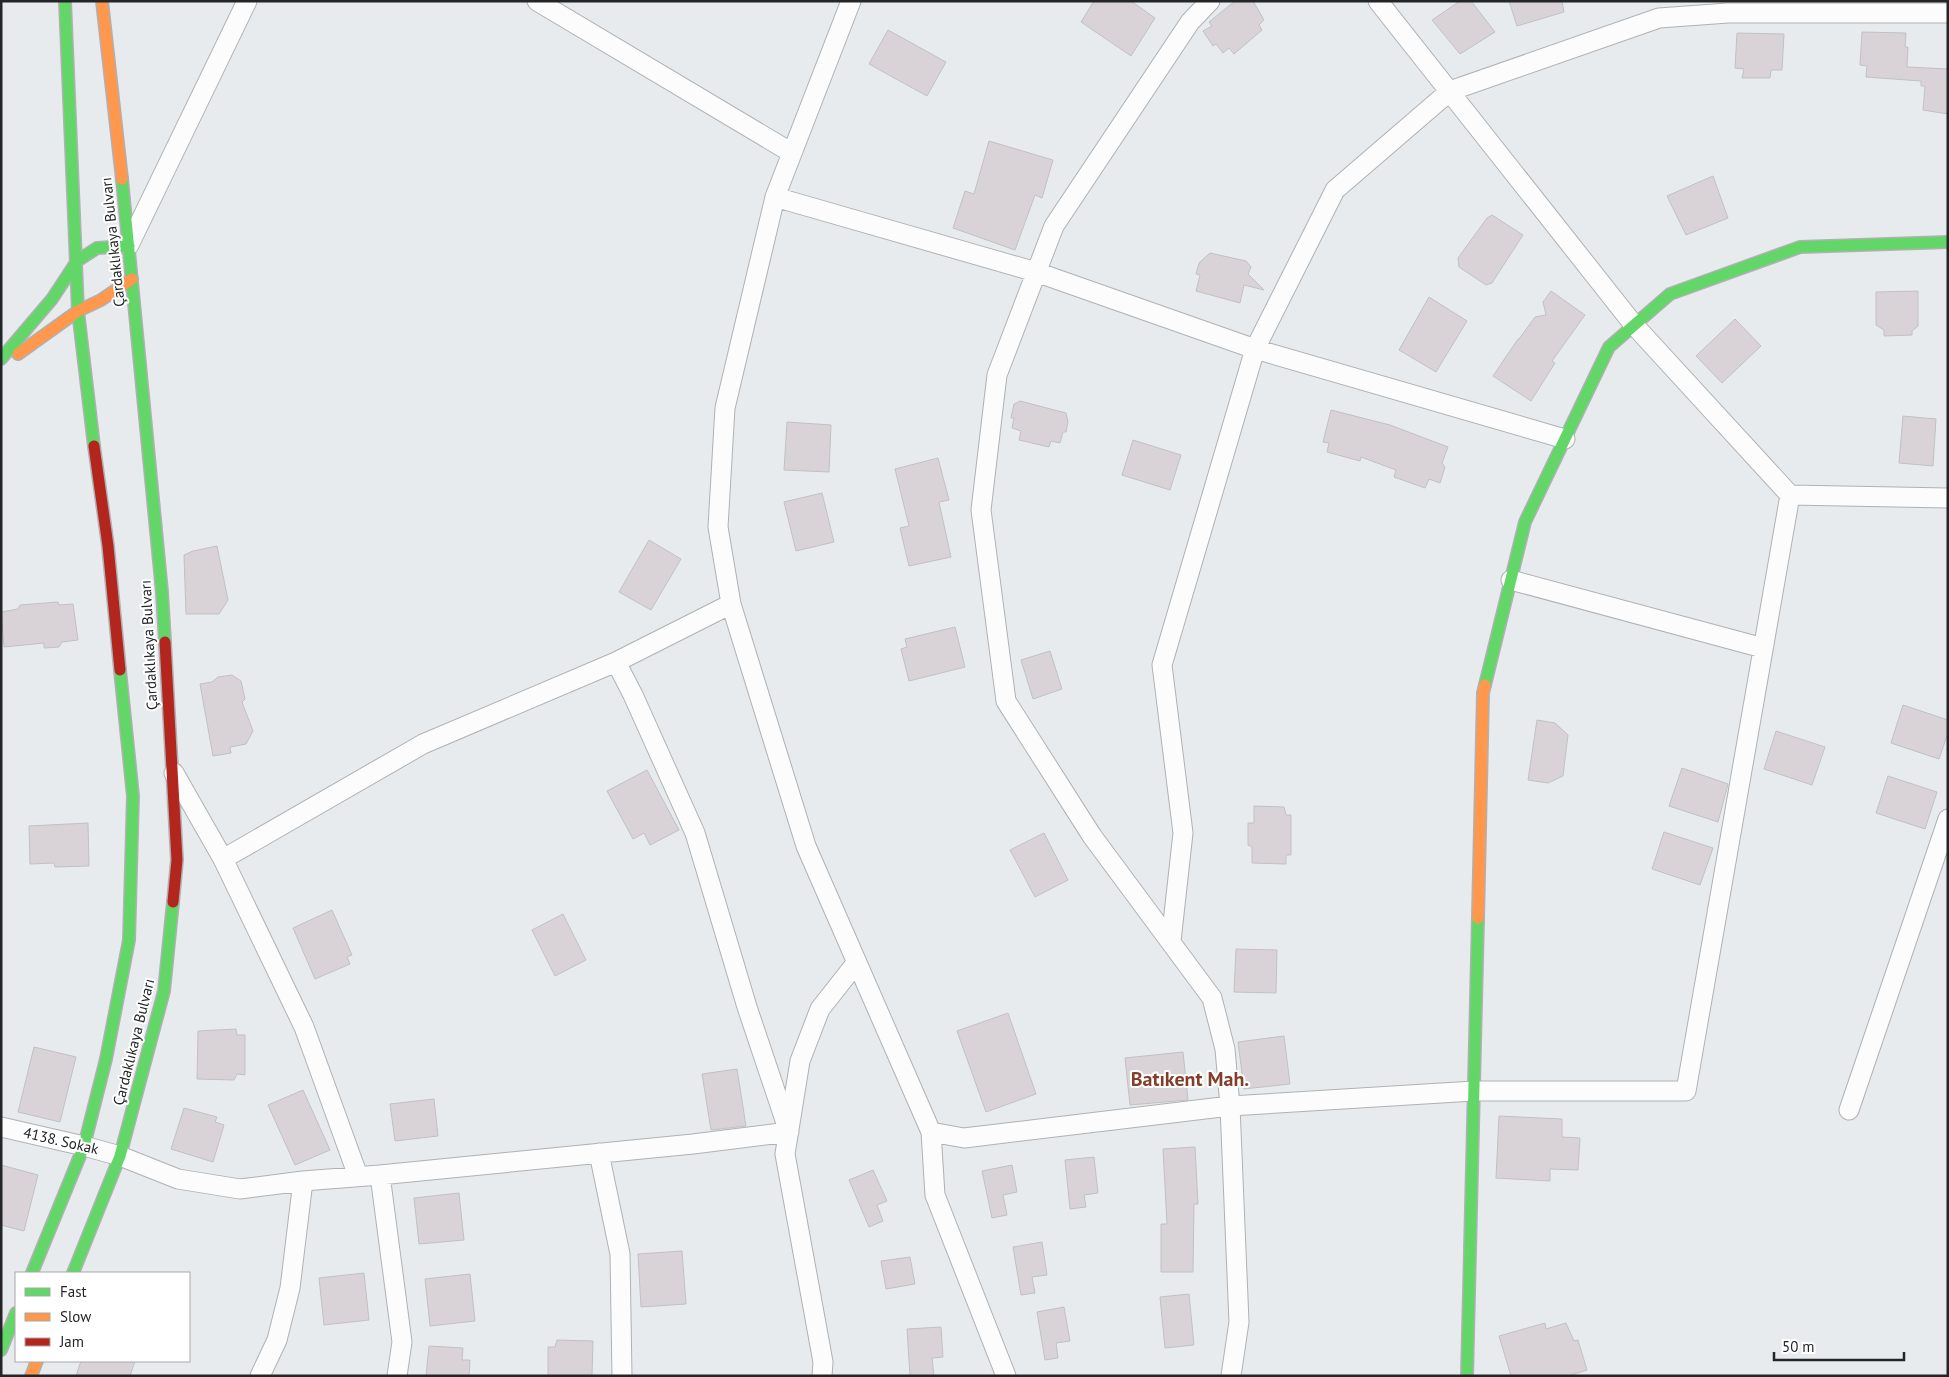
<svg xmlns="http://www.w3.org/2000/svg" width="1949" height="1377" font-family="'PT Sans',sans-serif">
  <rect width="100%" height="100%" fill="#e8ebed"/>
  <!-- building -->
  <path fill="#d9d3d7" stroke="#c0c1c2" d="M1094,1H1131L1155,18L1131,56L1081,22Z
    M1235,1H1253L1264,20L1259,25L1262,30L1234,54L1229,48L1223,53L1216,44L1213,46L1203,31L1212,26L1209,22Z
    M1460,1H1471L1495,32L1460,54L1432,20Z
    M1509,1H1562L1564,12L1517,26Z
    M888,30L946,62L927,96L869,64Z
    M1862,32L1906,33L1905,47H1908L1907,67L1948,69V114L1923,110L1925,86H1921V81L1866,77L1867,66L1860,65Z
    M1737,33L1784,34L1782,70H1771L1770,78H1742L1744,69L1735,68Z
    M989,141L1053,160L1042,198L1035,195L1015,250L953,228L965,191L974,194Z
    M1713,176L1728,218L1686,235L1667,196Z
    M1492,215L1523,235L1492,283L1486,285L1459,267L1458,258L1487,218Z
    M1210,253L1246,261L1251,267L1248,274L1264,290L1244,285L1240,303L1196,291L1200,275L1196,274L1199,263Z
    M1551,291L1585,315L1552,361L1555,363L1531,401L1493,376L1518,339H1519L1535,317L1546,315L1543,302Z
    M1918,291V326L1912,331V335L1884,336V330L1876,325V292Z
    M1429,297L1467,321L1436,372L1399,350Z
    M1735,319L1761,346L1722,383L1696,356Z
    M1020,401L1066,413L1068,422L1066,432H1063L1060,443L1051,441L1049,447L1019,440L1021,431L1012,428L1014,418H1011L1014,404Z
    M1331,410L1390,425L1448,447L1442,463L1445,467L1440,483L1429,479L1425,488L1394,477L1396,470L1361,457L1360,461L1327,452L1329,443L1323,442Z
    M1903,416L1936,419L1933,466L1899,463Z
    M787,422L831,425L829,472L784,470Z
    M1133,440L1181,455L1170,490L1122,475Z
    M938,458L949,500L939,502L951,557L909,566L900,528L909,526L895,469Z
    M822,493L834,542L796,551L784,502Z
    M649,540L681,559L651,610L619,592Z
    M217,546L228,600L219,614H186L184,555L193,551Z
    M58,602L59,605L73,604L78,640L62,642L59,647L44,648V643L4,647L1,612L18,609L20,605Z
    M955,627L965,667L909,681L901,649L907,647L905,639Z
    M1050,651L1062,689L1033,699L1021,660Z
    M232,675L241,681L245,699L242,702L253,731L246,744L230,747L231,753L213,756L200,684L212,682L218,677Z
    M1903,705L1948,720V733L1939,759L1891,743Z
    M1537,720L1555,723L1568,735L1563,776L1548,783L1528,780Z
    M1776,731L1825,747L1812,785L1764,769Z
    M1682,768L1728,784L1718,822L1669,806Z
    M647,770L679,830L650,845L644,833L633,839L607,791Z
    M1888,776L1937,792L1925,829L1876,813Z
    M1254,806L1284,807L1286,815H1291V855H1286V864L1252,863V847L1248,845V823H1254Z
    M88,823L89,866L55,867L54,863L30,864L29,826Z
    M1664,832L1713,848L1700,885L1652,869Z
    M1044,833L1068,880L1035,897L1010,850Z
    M332,910L352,955L347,957L350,964L315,979L293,928Z
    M563,914L586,960L555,976L532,930Z
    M1236,949L1277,950L1276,993L1234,992Z
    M1008,1013L1036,1094L986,1112L957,1031Z
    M236,1029L237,1035H245V1075L237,1074L234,1080L197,1079L198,1031Z
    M1284,1036L1290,1084L1244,1089L1238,1042Z
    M34,1047L76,1057L60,1122L18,1112Z
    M1183,1052L1188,1100L1130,1105L1125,1058Z
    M737,1069L746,1126L711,1130L702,1074Z
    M303,1090L330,1150L295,1165L268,1105Z
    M434,1099L438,1136L395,1141L390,1104Z
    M184,1108L217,1117L215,1122L224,1125L213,1162L171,1149Z
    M1499,1116L1562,1119V1137L1580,1138L1578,1170L1550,1169V1181L1496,1178Z
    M1195,1147L1198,1204H1194L1193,1272H1161V1224H1167L1163,1149Z
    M1094,1157L1098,1193L1084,1195L1086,1207L1070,1209L1065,1160Z
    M1,1165L38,1175L24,1231L1,1225Z
    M1012,1165L1017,1192L1003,1195L1007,1215L992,1218L982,1171Z
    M873,1170L887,1201L877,1205L883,1221L869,1227L849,1180Z
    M459,1193L464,1240L419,1244L414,1198Z
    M1042,1242L1047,1275L1032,1277L1035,1293L1021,1295L1013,1247Z
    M682,1251L686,1304L641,1307L638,1254Z
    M910,1257L915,1284L886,1289L881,1261Z
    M364,1273L369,1320L324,1325L319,1278Z
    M470,1274L475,1321L430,1326L425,1279Z
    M1189,1294L1194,1345L1165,1348L1160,1297Z
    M1064,1307L1070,1341L1056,1343L1058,1358L1045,1360L1037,1312Z
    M1545,1323L1546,1329L1566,1323L1574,1341L1578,1340L1587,1370L1568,1376H1511L1499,1336Z
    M941,1327L943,1357L932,1358L934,1376H910L907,1329Z
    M557,1340L593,1341L592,1376H548V1347H555Z
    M429,1346L463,1348L462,1360H470L469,1376H426Z
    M81,1361H135L130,1376H76Z"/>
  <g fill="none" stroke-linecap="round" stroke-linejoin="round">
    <!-- street casing -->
    <g stroke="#afb1b3" stroke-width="21">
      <path id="street" d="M537,1L792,153
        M851,1L775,197L725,408L718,527L731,604L806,846L931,1132L935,1195L1006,1376
        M1210,1L1190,22L1054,226L997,375L981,510L1006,701L1092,836L1212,998L1225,1049L1230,1106L1239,1322L1231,1376
        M1378,1L1634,325L1790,495L1948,498
        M775,197L1036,272L1255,349L1565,439
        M129,245L247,1
        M1511,580L1763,648
        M174,773L223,859L304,1027L358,1176
        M223,859L423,744L616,662
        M1171,941L1183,833L1162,665L1255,349L1335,190L1450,91L1659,18L1728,13H1948
        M1849,1110L1948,819
        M1,1127L84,1146L120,1156L178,1179L240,1189L303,1181L380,1175L693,1144L789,1132L747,1007L695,833L633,695L616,662L731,604
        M931,1132L964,1138L1230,1106L1474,1091H1686L1790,495
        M599,1153L620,1254L622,1376
        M380,1175L402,1342L397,1376
        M260,1376L277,1340L290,1288L303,1181
        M822,1376L823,1362L785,1154L800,1061L820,1009L857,962"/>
    </g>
    <!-- fast casing -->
    <g stroke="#afb1b3" stroke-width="14">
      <path id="fast" d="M65,1L78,311L94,446
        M122,179L162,592L165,642
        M1,359L52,299L77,261L97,248L129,246
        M1485,685L1525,522L1609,347L1670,294L1800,247L1948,242
        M32,1273L84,1146L106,1059L129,940L133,796L120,670
        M73,1273L120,1156L164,991L173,902
        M1,1350L16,1313
        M1467,1376L1478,918"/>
    </g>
    <!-- slow casing -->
    <g stroke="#afb1b3" stroke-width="14">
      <path id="slow" d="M102,1L122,179
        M18,354L78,311L101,300L132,279
        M1478,918L1483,693L1485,685
        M31,1376L37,1361"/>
    </g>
    <!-- jam casing -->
    <g stroke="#afb1b3" stroke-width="14">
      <path id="jam" d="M94,446L108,546L120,670
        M165,642L177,860L173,902"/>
    </g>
    <!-- street -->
    <use href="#street" stroke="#fcfcfc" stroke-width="19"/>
    <!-- fast -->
    <use href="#fast" stroke="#63d668" stroke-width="11"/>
    <!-- slow -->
    <use href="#slow" stroke="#ff974d" stroke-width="11"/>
    <!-- jam -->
    <use href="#jam" stroke="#b3261e" stroke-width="11"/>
  </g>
  <g text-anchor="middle" stroke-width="4" stroke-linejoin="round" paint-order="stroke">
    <!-- street labels -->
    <g font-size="15" fill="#232527" stroke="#fff">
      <text transform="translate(113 242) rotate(-96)" y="5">Çardaklıkaya Bulvarı</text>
      <text transform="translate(149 645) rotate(-93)" y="5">Çardaklıkaya Bulvarı</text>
      <text transform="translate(134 1042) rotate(-76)" y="5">Çardaklıkaya Bulvarı</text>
      <text transform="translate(61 1141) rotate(13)" y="5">4138. Sokak</text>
    </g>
    <!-- district labels -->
    <g font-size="20" font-weight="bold" fill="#823e29" stroke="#fff">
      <text x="1190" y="1086">Batıkent Mah.</text>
    </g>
  </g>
  <!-- border -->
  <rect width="1949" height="1377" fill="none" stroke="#232527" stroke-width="5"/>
  <!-- legend -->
  <rect x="15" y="1272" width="175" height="90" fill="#ffffff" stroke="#a7a8a9"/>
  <rect x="25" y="1288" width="25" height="8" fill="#63d668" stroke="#a7a8a9"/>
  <text x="60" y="1297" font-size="15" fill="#232527">Fast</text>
  <rect x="25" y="1313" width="25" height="8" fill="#ff974d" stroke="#a7a8a9"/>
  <text x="60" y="1322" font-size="15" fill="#232527">Slow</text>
  <rect x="25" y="1338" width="25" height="8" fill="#b3261e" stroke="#a7a8a9"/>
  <text x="60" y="1347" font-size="15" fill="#232527">Jam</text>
  <!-- scale -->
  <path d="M1774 1352v8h130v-8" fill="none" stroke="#232527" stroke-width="2.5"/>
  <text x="1782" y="1352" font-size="15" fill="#232527" stroke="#ffffff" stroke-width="4" paint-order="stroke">50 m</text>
</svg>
